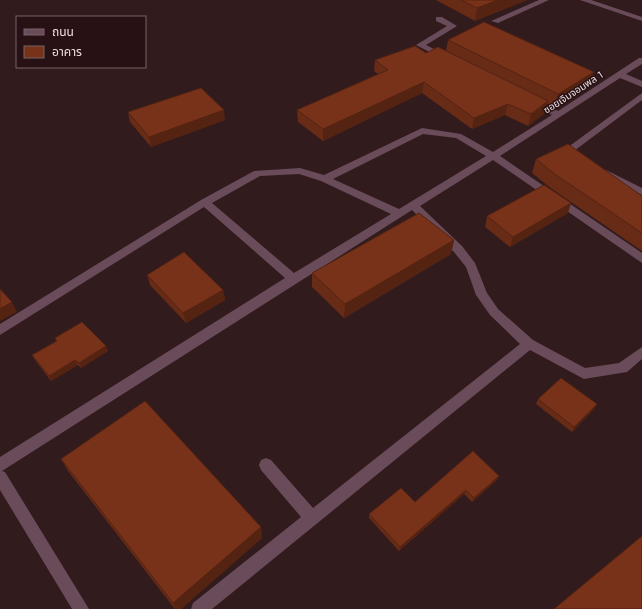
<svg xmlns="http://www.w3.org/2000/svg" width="642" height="609" font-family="Jost,'Noto Sans Thai',sans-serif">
  <rect width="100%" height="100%" fill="#311b1d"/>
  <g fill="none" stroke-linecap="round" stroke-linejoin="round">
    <!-- minor -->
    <path fill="#694b5a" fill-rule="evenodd" d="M539,0H549L498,23L491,21Z
      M580,0H591L642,17V21Z
      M436,17H442L457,26L426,45L448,56L449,58L445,60L416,45L447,26L436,21Z
      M639,58H642V64L626,74L642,81V87L620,78L500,156L642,253V263L493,160L420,206L462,246L475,263L487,293L498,309L533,340L585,368L619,363L642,347V359L627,372L584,379L530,350L212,609H191L193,603L301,517L261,470L259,465L261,460L266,458L271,460L313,508L520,344L490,315L476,295L466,267L454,252L412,210L2,471L5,472L89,609H72L0,490V457L285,278L204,207L0,335V324L201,200L254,171L300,168L324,175L422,128L461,134L493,152L552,115L528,103V99H534L558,111ZM423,134L456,138L486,156L399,209L333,179ZM299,174L321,181L391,214L294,273L212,203L260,176Z
      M642,93V100L574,151L581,156L579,158C574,160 566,157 562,152L564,150Z
      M606,170L642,188V195L602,175L601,173L602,171Z"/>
  </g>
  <!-- wall -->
  <path fill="#672b16" d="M436,0H527L475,21Z
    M448,40L589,85L554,107L547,104L545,113L528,126L505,115L472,129L422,93L323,141L298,122L297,110L378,74L374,71L375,60L426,53L446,51Z
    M128,112L225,120L151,147L130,122Z
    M536,159L642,196V251L552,189L532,173Z
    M568,213L510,247L485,227L487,216Z
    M454,240L451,254L344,318L312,287V273Z
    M147,275L223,290L225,300L186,323L150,285Z
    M55,338L106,346L108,351L81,368L78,365L51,381L35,360L32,355L56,341Z
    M538,399L597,404L594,409L572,432L536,404Z
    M61,459L262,538L181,609H175L68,471Z
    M497,480L472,502L464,494L399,551L369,518V514L415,502Z"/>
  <!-- shaded-wall -->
  <path fill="#542312" d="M498,0H527L475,21L477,8Z
    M594,72L589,85L554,107L558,94Z
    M424,82L422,93L323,141V129Z
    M548,101L545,113L528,126L531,114Z
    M508,104L505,115L472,129L474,118Z
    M224,110L225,120L151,147L149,137Z
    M571,203L568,213L510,247L513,237Z
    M454,240L451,254L344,318L345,304Z
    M223,290L225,300L186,323L183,313Z
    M12,302L17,312L0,321V309Z
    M106,346L108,351L81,368L79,363Z
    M75,360L78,365L51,381L49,376Z
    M597,404L594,409L572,432L574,427Z
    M499,476L497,480L472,502L474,498Z
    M466,490L464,494L399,551L400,547Z
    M261,527L262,538L181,609H176L173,603Z"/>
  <!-- building -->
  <path fill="#783219" stroke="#542312" d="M461,0H498L477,8Z
    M484,22L594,72L558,94L448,40Z
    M415,46L426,53L438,47L548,101L531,114L508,104L474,118L424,82L323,129L297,110L388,70L375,60Z
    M201,88L224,110L149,137L128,112Z
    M568,144L642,196V233L556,175L536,159Z
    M544,185L571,203L513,237L487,216Z
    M419,213L454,240L345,304L312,273Z
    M184,252L223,290L183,313L147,275Z
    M0,289L12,302L0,309Z
    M82,322L106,346L79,363L75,360L49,376L32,355L57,341L55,338Z
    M561,378L597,404L574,427L538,399Z
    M145,401L261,527L173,603L61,459Z
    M473,451L499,476L474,498L466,490L400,547L369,514L401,488L415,502Z
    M642,536V609H554Z"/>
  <g text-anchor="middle" stroke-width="3" stroke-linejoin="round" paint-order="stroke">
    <!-- far-street labels -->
    <g font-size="10" fill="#eededf" stroke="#271114">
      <text transform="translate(573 92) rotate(-33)" y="4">ซอยเจิมจอมพล 1</text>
    </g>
  </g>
  <!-- legend -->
  <rect x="16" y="16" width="130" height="52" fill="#271114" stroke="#776365"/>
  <rect x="24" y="29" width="20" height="6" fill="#694b5a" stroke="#776365"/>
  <text x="52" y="36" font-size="12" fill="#eededf">ถนน</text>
  <rect x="24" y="46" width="20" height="12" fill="#783219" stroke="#776365"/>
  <text x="52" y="56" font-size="12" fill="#eededf">อาคาร</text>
</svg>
